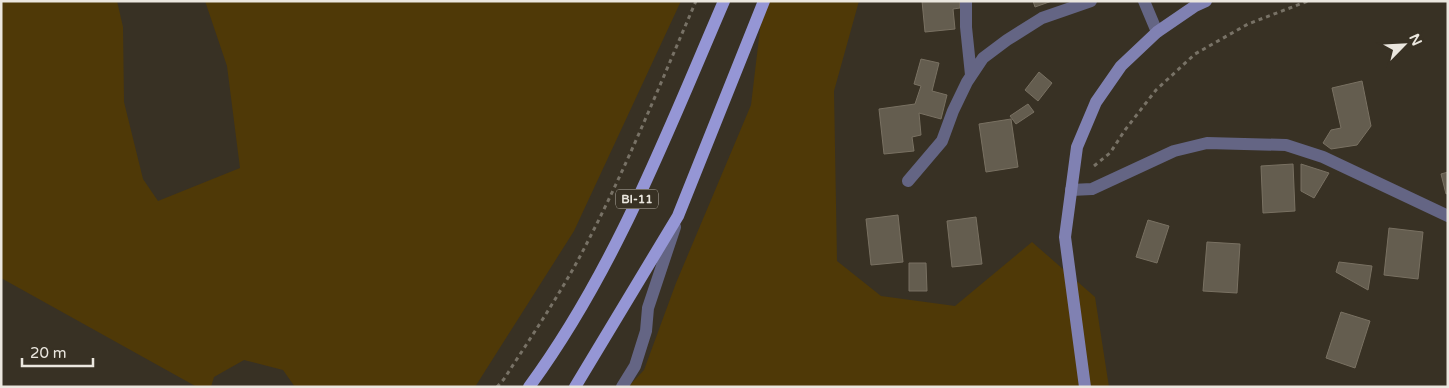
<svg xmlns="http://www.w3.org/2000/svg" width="1449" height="388" font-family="'Varela Round',sans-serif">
  <rect width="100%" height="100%" fill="#383124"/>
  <!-- green -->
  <path fill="#4f3907" d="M1,1H117L123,27L124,102L143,179L158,201L240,168L227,66L205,1H681L574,231L475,387H295L283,370L244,360L214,377L211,387H197L1,278Z
    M764,1H859L834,91L837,261L881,296L955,306L1032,242L1095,297L1109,387H628L644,370L676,283L751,105L763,4Z"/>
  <!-- building -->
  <path fill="#645d4f" stroke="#797162" d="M922,1H960V8L953,9L955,29L925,32Z
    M1033,1H1052L1035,7Z
    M921,59L939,63L932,91L947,95L941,119L919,113L921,135L912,137L914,151L884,154L879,109L915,104L921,86L914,84Z
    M1039,72L1052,83L1038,101L1025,90Z
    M1362,81L1371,126L1357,145L1331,149L1323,143L1331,130L1341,128L1332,88Z
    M1028,104L1034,112L1016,124L1010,116Z
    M1011,119L1018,167L986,172L979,124Z
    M1293,164L1295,211L1263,213L1261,166Z
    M1301,164L1329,173L1314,198L1301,191Z
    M1448,172V193L1446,194L1441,174Z
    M898,215L903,262L871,265L866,219Z
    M976,217L982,264L952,267L947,221Z
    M1148,220L1169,226L1157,263L1136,257Z
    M1389,228L1423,232L1418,279L1384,275Z
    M1207,242L1240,244L1237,293L1203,291Z
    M1339,262L1372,266L1368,290L1336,272Z
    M909,263H926L927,291H909Z
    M1341,312L1370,321L1355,368L1326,358Z"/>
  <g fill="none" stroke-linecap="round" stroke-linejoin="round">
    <!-- path -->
    <path stroke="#787266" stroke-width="3" stroke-dasharray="4 4" stroke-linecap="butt" d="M1094,166L1110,153L1125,130L1156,90L1195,54L1248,24L1308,1
      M497,387L504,379C533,334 563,290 587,243C628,164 661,82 696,1"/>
    <!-- lane -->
    <path stroke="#646584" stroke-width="12" d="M966,1V27L971,75
      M1144,1L1157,32
      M908,181L942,141L953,111L967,82L983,58L1007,40L1042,18L1091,1
      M1071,190L1092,189L1174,151L1207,143L1286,145L1323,157L1448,216
      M622,387L635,366L646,331L648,308L675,227"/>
    <!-- secondary -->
    <path stroke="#8081b2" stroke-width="12" d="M1085,387L1065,237L1077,147L1096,102L1121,66L1157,32L1195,6L1206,1"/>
    <!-- primary -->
    <path stroke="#9596d5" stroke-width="12" d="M529,387C615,270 667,133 724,1
      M575,387L678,216L764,1"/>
  </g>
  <g text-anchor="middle" stroke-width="4" stroke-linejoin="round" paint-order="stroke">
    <!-- shield labels -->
    <rect fill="#383124" stroke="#b5b0a7" stroke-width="1" x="616" y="189.5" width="42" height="19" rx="4"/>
    <g font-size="12" font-weight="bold" fill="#ebe7df">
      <text x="637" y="203">BI-11</text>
    </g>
  </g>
  <!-- border -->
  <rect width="1449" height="388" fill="none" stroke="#ebe7df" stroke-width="5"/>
  <!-- north arrow -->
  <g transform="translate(1404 45) rotate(66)" stroke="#383124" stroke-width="4" paint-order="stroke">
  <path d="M0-4L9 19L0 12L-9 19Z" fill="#ebe7df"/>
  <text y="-8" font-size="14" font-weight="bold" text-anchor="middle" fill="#ebe7df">N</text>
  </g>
  <!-- scale -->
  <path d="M22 358v8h71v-8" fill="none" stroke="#ebe7df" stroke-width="2.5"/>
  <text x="30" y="358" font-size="15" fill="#ebe7df" stroke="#383124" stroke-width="4" paint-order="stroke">20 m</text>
</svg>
